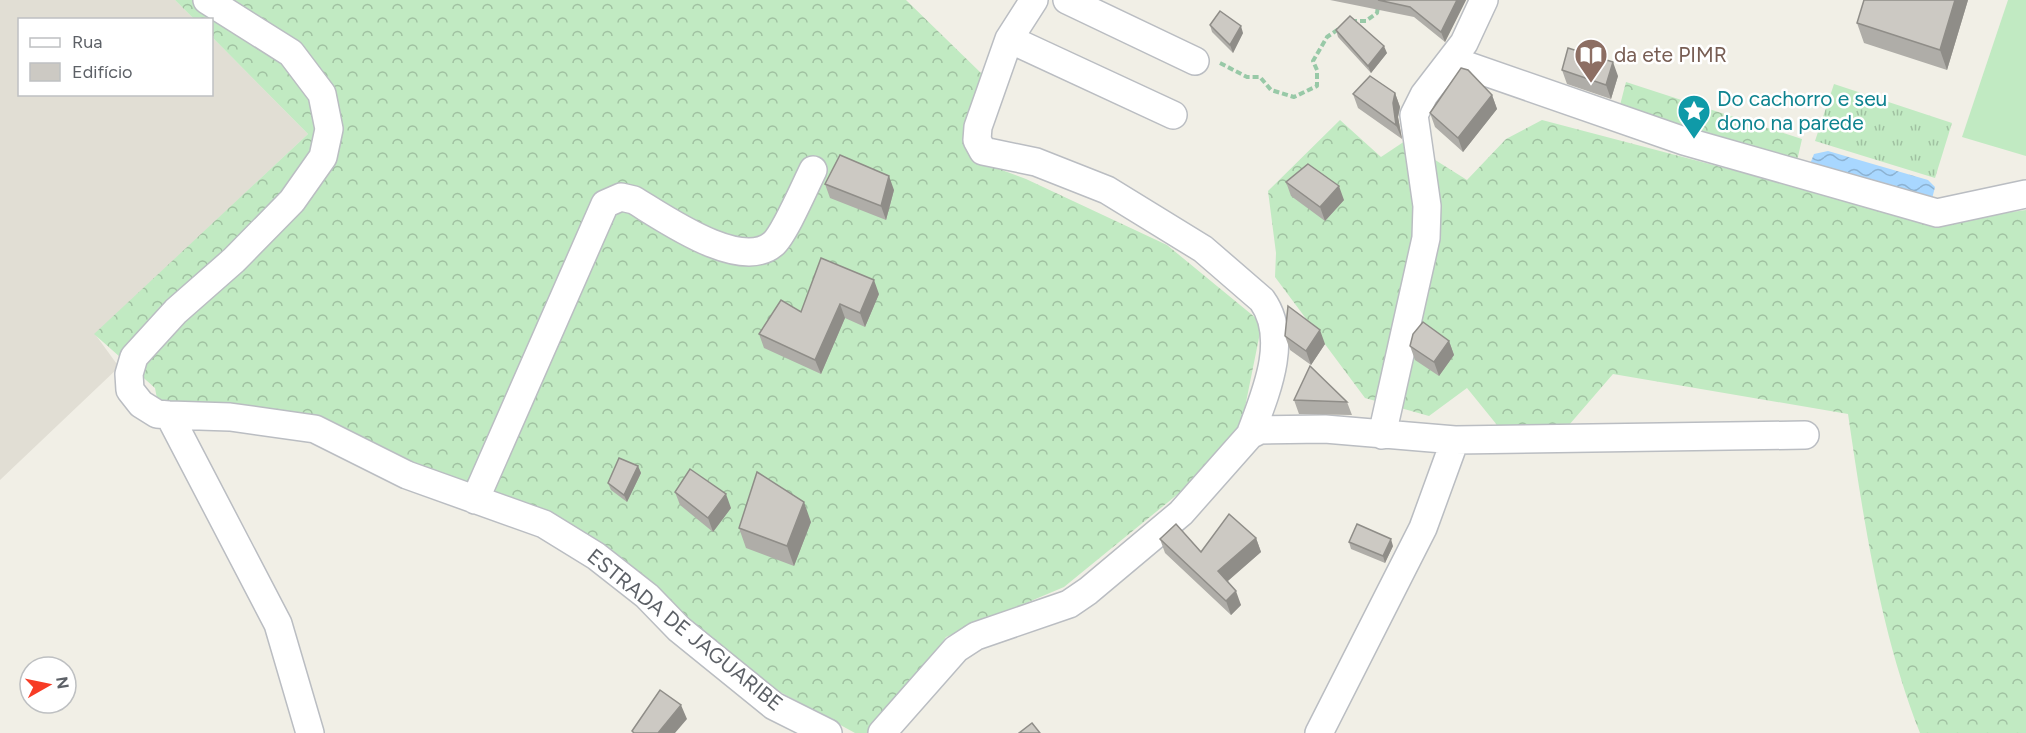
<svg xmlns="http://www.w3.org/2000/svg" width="2026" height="733" font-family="Figtree,sans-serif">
  <defs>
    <pattern id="grass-tufts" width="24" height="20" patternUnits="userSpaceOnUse" patternTransform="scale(1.5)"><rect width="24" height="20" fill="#c1eac2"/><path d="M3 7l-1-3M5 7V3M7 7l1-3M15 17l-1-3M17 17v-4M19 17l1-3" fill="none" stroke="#a0c1a1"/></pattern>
    <pattern id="forest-crowns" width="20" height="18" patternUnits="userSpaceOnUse" patternTransform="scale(1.5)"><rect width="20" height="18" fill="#c1eac2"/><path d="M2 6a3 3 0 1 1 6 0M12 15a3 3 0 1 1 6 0" fill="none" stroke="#a0c1a1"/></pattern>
    <pattern id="water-waves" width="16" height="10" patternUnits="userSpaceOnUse" patternTransform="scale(1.5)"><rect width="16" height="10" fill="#a8d7ff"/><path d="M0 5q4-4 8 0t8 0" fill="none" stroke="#8cb2d2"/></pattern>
  </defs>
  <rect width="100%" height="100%" fill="#f1efe6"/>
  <!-- education -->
  <path fill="#e1ded4" d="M0,0H175L194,19L20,20V94H212V37L308,134L95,334L119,367L0,480Z"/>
  <!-- grass -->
  <path fill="url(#grass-tufts)" d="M1834,84L1952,123L1935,178L1815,141Z"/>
  <!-- forest -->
  <path fill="url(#forest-crowns)" d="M175,0H906L982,74L975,160L1026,179L1167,245L1262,323L1241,427L1178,494L1064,587L946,637L880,733H855L771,687L604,548L331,434L160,415L155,388L94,334L308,134L212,37V20L194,19Z
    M1626,82L1802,139L1797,161L1619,109Z
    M1340,120L1381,157L1405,141L1467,180L1506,139L1542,120L1934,223L2026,210V733H1920C1880,631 1864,522 1848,414L1613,374L1569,425H1497L1467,388L1429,416L1365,398L1275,277L1276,253L1268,191Z"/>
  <!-- pitch -->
  <path fill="#c1eac2" d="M2008,0H2026V156L1962,137Z"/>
  <!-- water -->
  <path fill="url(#water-waves)" d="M1828,151L1928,180L1935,187L1932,199L1810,164L1814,154Z"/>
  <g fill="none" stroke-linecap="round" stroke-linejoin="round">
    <!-- minor casing -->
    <g stroke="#babdc2" stroke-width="30">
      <path id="minor" d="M207,0L291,53L322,94L329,129L323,157L292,201L234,260L176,311L134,357L129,374L130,390L141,404L157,414L169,415L230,417L315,429L407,475L544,524L596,556L647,596L679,629L774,706L828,733
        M1034,0L1009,39L978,127L977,140L983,151L1036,162L1107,190L1203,249L1262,300C1290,339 1265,395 1250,435
        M1067,0L1195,61
        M1009,39L1173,115
        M1451,60L1684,141L1937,213L2026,194
        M169,415L278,624L310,733
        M1382,435L1426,238L1427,206L1414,115L1424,95L1464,43L1484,0
        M475,500L605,204L621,197L634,200C664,218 740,272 773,244C784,235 805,186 813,170
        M882,733L956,649L976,636L1069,604L1088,591L1181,513L1250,435L1260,430L1325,429L1455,440L1805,435
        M1319,733L1423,528L1455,440"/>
    </g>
    <!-- path -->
    <path stroke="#98c9a7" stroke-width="4" stroke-dasharray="6 3" stroke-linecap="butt" d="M1351,21H1366L1377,13L1379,0
      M1220,63L1247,77H1260L1271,90L1294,97L1317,86V70L1313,61L1327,37L1340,28"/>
    <!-- minor -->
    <use href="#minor" stroke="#fff" stroke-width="27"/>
  </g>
  <!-- wall -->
  <path fill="#afada8" d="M1330,0H1466L1445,42L1414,17Z
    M1864,0H1968L1947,70L1864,43L1857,23Z
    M1210,25L1243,33L1233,53L1212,32Z
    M1336,30L1387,53L1371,73L1338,37Z
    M1562,70L1618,76L1611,99L1567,84Z
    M1395,93L1400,107L1398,117L1402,139L1358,108L1353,94Z
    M1492,95L1497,109L1463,152L1435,127L1430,113Z
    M1286,182L1344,200L1325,221L1291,196Z
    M825,184L894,190L886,220L830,198Z
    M879,294L865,327L845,318L821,374L764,348L759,334L801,312Z
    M1285,336L1325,344L1311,365L1290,350Z
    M1449,341L1454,355L1439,376L1415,360L1410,346Z
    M1294,400L1347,402L1352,415L1299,414Z
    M638,466L641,473L627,502L611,490L608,483Z
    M675,492L731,508L713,532L680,505Z
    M811,522L794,566L746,548L739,528Z
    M1256,538L1261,552L1228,581L1241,605L1231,615L1165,553L1160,539L1201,552Z
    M1349,542L1393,546L1385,563L1351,549Z"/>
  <!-- shaded-wall -->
  <path fill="#8f8d88" d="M1457,0H1466L1445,42L1441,32Z
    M1955,0H1968L1947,70L1940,50Z
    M1241,26L1243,33L1233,53L1230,45Z
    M1384,46L1387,53L1371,73L1368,66Z
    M1613,62L1618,76L1611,99L1606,85Z
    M1395,93L1400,107L1398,117L1402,139L1396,125L1393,103Z
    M1492,95L1497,109L1463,152L1458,138Z
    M889,176L894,190L886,220L881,206Z
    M1339,186L1344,200L1325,221L1320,207Z
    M874,280L879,294L865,327L860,313Z
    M840,304L845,318L821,374L815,360Z
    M1320,330L1325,344L1311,365L1306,351Z
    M1449,341L1454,355L1439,376L1434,362Z
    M638,466L641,473L627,502L624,495Z
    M726,494L731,508L713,532L708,518Z
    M804,502L811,522L794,566L787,546Z
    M1256,538L1261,552L1223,585L1218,571Z
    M1391,539L1393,546L1385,563L1383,556Z
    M1236,591L1241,605L1231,615L1226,601Z
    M681,705L687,719L675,733H658Z"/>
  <!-- building -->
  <path fill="#ccc9c3" stroke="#8f8d88" stroke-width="1.5" d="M1378,0H1457L1441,32L1410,7Z
    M1864,0H1955L1940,50L1857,23Z
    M1220,11L1241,26L1230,45L1210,25Z
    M1350,16L1384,46L1368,66L1336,30Z
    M1568,48L1613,62L1606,85L1562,70Z
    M1461,68L1468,70L1492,95L1458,138L1430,113Z
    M1370,76L1395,93L1393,103L1396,125L1353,94Z
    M840,155L889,176L881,206L825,184Z
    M1308,164L1339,186L1320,207L1286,182Z
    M821,258L874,280L860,313L840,304L815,360L759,334L781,300L801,312Z
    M1288,306L1320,330L1306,351L1285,336Z
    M1423,322L1449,341L1434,362L1410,346L1413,334Z
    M1310,366L1347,402L1294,400Z
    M619,458L638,466L624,495L608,483Z
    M690,469L726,494L708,518L675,492Z
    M757,472L804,502L787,546L739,528Z
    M1229,514L1256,538L1218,571L1236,591L1226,601L1160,539L1176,524L1201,552Z
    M1357,524L1391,539L1383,556L1349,542Z
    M660,690L681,705L658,733H634L632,731Z
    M1032,723L1040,733H1019Z"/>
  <!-- icons -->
  <defs>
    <g id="library-pin" transform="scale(1.725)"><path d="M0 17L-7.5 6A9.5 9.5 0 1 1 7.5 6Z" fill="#8d6e63" stroke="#fff"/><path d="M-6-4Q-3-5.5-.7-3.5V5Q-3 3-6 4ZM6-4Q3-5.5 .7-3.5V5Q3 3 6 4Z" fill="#fff"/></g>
    <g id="sight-pin" transform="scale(1.725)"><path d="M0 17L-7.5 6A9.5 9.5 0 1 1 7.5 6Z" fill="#0f9aa8" stroke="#fff"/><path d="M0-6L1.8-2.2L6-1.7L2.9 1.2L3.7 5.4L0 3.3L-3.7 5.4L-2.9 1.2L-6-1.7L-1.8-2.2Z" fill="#fff"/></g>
  </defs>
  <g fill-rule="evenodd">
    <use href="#library-pin" x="1591" y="55"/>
    <use href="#sight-pin" x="1694" y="111"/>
  </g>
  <g text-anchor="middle" stroke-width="5" stroke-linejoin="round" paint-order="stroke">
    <!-- education labels -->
    <g font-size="21" fill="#785e54" stroke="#fff" text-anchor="start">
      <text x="1614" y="62">da ete PIMR</text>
    </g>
    <!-- culture labels -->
    <g font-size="21" fill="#0d838f" stroke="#fff" text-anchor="start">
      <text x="1717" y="106">Do cachorro e seu<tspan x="1717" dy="24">dono na parede</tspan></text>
    </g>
    <!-- street labels -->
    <g font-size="21" fill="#5d6167" stroke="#fff">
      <text transform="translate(685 630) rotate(39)" y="7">ESTRADA DE JAGUARIBE</text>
    </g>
  </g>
  <!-- legend -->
  <rect x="18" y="18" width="195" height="78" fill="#ffffff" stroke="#bec0c2" stroke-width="1.5"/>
  <rect x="30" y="38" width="30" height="9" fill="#ffffff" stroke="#bec0c2" stroke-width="1.5"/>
  <text x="72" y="48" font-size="18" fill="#5d6167">Rua</text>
  <rect x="30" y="63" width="30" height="18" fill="#ccc9c3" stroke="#bec0c2" stroke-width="1.5"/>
  <text x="72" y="78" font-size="18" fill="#5d6167">Edifício</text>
  <!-- north arrow -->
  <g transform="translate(48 685) rotate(81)"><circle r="28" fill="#ffffff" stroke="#bec0c2" stroke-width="1.5"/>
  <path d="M0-4.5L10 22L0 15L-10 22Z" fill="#f73b25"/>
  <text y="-9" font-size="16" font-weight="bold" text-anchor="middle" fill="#5d6167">N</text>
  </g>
</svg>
